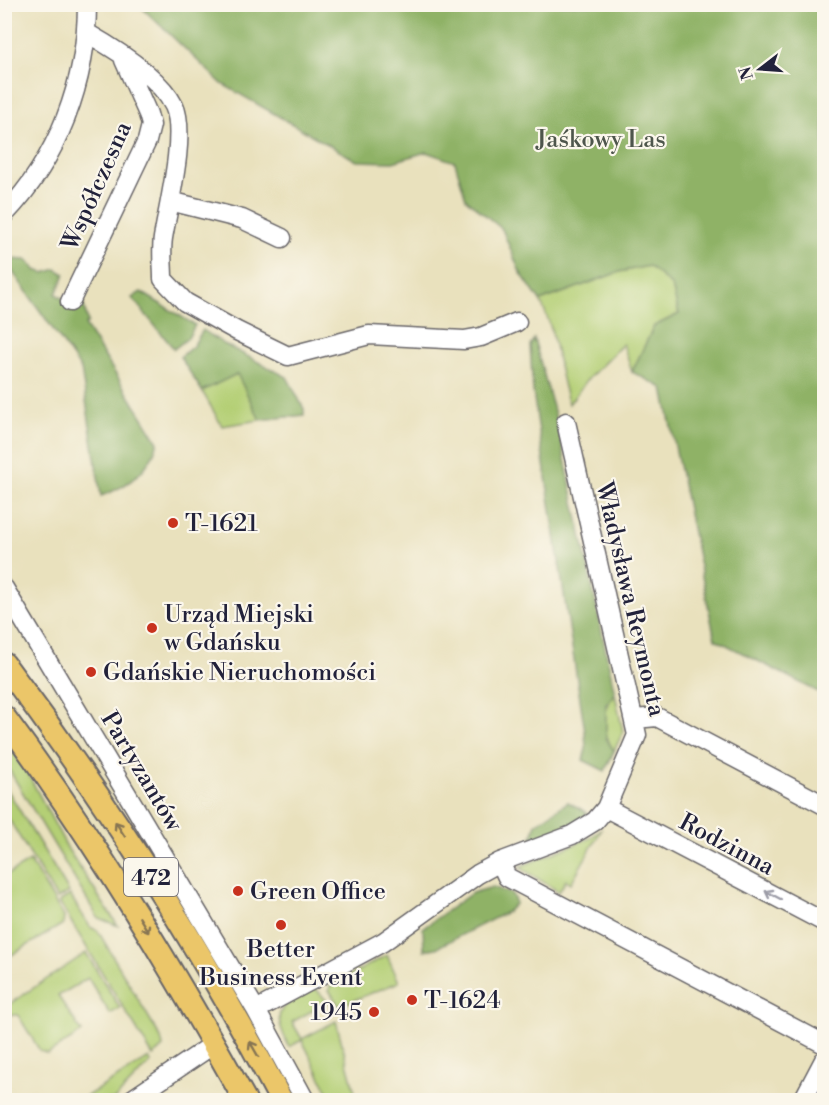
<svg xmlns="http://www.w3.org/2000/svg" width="829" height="1105" font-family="'Libre Bodoni',serif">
  <rect width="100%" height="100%" fill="#fbf7ec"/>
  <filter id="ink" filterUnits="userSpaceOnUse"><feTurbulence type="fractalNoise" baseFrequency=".0167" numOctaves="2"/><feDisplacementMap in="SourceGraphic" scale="12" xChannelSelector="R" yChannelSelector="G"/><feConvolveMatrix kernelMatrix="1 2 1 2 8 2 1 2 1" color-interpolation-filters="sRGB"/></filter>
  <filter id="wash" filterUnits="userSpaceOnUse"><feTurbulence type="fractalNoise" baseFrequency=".008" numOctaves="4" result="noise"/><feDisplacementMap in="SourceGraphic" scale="24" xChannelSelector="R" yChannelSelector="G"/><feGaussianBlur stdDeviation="1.35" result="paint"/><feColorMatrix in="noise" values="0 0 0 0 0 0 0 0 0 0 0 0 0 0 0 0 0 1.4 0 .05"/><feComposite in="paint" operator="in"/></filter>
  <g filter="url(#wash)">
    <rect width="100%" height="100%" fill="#e9e1bd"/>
    <!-- green -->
    <path fill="#b4cf75" stroke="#6b7858" stroke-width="1.5" d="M649,266L672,286L679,314L654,326L632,372L623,344L587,380L569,404C557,371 557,332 540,301L619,272Z
      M237,373L260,420L222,426L202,391Z
      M615,694L623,732L614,751C602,733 601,710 615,694Z
      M5,740L27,772L69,851L118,926L98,918L5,763Z
      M5,786L69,892L57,899L5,813Z
      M602,829L571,883L566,880L559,892L519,867L590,838Z
      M30,861L64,917L63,924L5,959V876Z
      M70,895L90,927L98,931L161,1038L163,1047L153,1056L59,902Z
      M86,953L120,1008L110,1014L88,978L58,996L82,1032L48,1054L40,1051L18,1015H10L5,1007Z
      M387,955L399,982L339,1006L329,990L330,986Z
      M315,988L328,1002L292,1022L302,1039L336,1021L357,1100H332L302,1040L289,1047C270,1006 279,1009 315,988Z
      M149,1058L151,1062L114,1100H80Z"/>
    <!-- forest -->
    <path fill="#8fb266" stroke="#586a50" stroke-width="1.5" d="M139,5H824V695L715,639L663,388L632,372L654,326L679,314L672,286L649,266L619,272L540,301L520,272L502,229L466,199L455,162L426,152L393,162L357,161L222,84Z
      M8,259L27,260L36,270L44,273L56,269L65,274L56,294L76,307L83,302L88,322L85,325L158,442C150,470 127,487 101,496L81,369L5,261Z
      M141,292L195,325L188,338L174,349L132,298Z
      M203,330L224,344L287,377L304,409V415L260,420L237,374L202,391L180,357L193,346Z
      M534,339L557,422L615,694L606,704V738L614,751L605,771L583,760L586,749L585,732L533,392L530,345Z
      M568,802L588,813L572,825L530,842L536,824Z
      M493,887L512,894L516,903L507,912L436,948L424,950L423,928L472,893Z"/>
  </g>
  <g filter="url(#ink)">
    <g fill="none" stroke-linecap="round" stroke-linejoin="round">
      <!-- minor casing -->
      <g stroke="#686568" stroke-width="21">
        <path id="minor" d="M87,33C115,49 160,77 174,106C187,133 168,207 163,238C161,251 163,266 163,279L185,302L237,331L288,356L369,335L464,340L481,337L517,322
          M170,201L242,219L282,238
          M4,215C58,159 87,82 87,4
          M70,302L147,141L151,125L148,114L124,60
          M4,588L256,1010L305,1100
          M635,719L657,717L824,805
          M606,808L824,922
          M500,862L507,877L824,1044
          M256,1010L383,942L478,874L500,862L572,835L595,821L606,808L637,735L566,422
          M131,1100L214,1044
          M803,1100L824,1060"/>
      </g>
      <!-- major casing -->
      <g stroke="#686568" stroke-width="26">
        <path id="major" d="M4,664C107,802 201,948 281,1100
          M4,717C94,838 172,968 245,1100"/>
      </g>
      <!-- minor -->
      <use href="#minor" stroke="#fff" stroke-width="18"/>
      <!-- major -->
      <use href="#major" stroke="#ebc669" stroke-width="22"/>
    </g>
    <!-- one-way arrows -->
    <defs><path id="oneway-shaft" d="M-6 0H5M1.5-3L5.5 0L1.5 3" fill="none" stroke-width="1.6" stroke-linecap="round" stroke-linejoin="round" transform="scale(1.5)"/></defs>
    <g stroke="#867452">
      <use href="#oneway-shaft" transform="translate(120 829) rotate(-123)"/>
      <use href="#oneway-shaft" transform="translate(144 925) rotate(59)"/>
      <use href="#oneway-shaft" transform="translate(254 1049) rotate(-120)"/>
    </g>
    <use stroke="#9c9ca7" href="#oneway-shaft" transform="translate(773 895) rotate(-152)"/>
  </g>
  <!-- markers -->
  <g fill="#c8321e" stroke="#fbf7ec" stroke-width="2">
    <circle cx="173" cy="523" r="6"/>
    <circle cx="152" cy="628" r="6"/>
    <circle cx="91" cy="672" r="6"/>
    <circle cx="238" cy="891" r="6"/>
    <circle cx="281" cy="925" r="6"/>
    <circle cx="412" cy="1000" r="6"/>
    <circle cx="374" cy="1012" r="6"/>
  </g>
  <g text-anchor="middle" stroke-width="4.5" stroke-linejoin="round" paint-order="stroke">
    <!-- shield labels -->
    <rect fill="#fbf7ec" stroke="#636270" stroke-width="1.5" x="124" y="858" width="54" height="38" rx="4.5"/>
    <g font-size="22" font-weight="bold" fill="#22223b">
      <text x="151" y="885">472</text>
    </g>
    <!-- park labels -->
    <g font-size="24" fill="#4e564c" stroke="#fbf7ec">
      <text x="601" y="147">Jaśkowy Las</text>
    </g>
    <!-- street labels -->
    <g font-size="24" fill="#22223b" stroke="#fbf7ec">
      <text transform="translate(96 186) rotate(-66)" y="8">Współczesna</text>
      <text transform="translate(631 599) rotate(77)" y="8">Władysława Reymonta</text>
      <text transform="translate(142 771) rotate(59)" y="8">Partyzantów</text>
      <text transform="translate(727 844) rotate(28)" y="8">Rodzinna</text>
    </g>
    <!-- poi labels -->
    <g font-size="24" fill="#22223b" stroke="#fbf7ec" text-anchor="start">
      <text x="185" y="531">T-1621</text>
      <text x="164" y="622">Urząd Miejski<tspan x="164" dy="28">w Gdańsku</tspan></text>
      <text x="103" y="680">Gdańskie Nieruchomości</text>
      <text x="250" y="899">Green Office</text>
      <text x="281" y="957" text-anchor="middle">Better<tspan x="281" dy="28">Business Event</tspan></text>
      <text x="424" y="1008">T-1624</text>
      <text x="362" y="1020" text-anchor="end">1945</text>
    </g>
  </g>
  <!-- margin -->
  <rect width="829" height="1105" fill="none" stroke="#fbf7ec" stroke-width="24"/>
  <!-- north arrow -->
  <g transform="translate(760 69) rotate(253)" stroke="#fbf7ec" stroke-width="4.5" paint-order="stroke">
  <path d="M0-4.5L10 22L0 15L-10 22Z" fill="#22223b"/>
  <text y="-9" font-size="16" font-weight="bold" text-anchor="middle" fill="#22223b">N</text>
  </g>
</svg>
